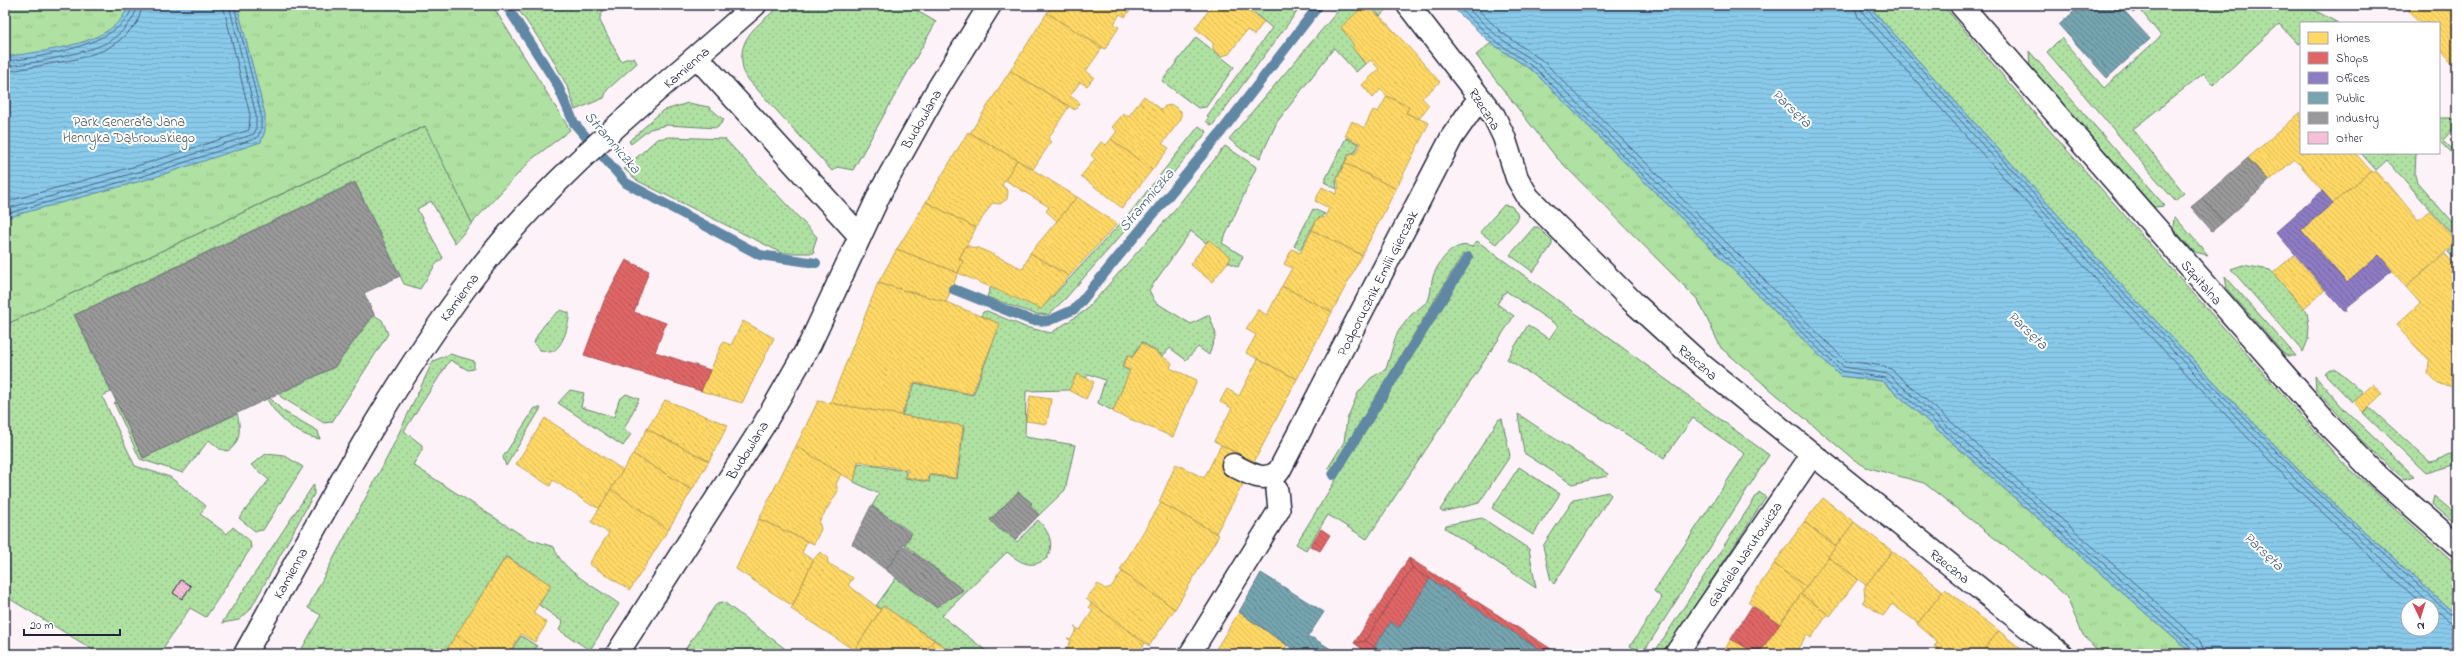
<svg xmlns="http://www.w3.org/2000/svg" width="2462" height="659" font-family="'Indie Flower',sans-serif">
  <defs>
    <pattern id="grass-dots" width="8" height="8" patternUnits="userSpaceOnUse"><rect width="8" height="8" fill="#afe1a2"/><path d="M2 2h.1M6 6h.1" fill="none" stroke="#96c18c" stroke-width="1.8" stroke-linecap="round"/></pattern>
    <pattern id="park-tufts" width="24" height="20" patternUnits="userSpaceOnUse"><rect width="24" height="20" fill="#afe1a2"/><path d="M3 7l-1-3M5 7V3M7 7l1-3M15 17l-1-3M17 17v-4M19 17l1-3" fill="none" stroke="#96c18c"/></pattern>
    <pattern id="water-rules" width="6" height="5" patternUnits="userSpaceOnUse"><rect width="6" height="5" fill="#89caea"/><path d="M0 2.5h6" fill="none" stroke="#76adca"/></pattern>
    <pattern id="homes-back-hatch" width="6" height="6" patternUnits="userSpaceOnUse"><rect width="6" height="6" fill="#ffd966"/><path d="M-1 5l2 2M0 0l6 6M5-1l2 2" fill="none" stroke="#daba59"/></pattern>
    <pattern id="shops-back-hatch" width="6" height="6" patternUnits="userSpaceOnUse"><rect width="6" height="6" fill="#e06666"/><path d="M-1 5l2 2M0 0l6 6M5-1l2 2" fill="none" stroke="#b55455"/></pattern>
    <pattern id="offices-back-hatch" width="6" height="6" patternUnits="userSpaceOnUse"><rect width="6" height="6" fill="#8e7cc3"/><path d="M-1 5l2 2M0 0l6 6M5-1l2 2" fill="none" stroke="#7465a0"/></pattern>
    <pattern id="public-back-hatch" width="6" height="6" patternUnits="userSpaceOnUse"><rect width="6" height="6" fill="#76a5af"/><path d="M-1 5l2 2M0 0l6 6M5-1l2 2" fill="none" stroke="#608690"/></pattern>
    <pattern id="industry-back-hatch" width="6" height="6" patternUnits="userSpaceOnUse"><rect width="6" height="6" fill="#999"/><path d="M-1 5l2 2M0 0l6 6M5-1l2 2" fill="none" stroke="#7c7c7e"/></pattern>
    <pattern id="building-back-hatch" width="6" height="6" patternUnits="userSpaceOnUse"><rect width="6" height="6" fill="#f5bfd8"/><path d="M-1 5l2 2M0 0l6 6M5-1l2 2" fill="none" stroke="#d2a4ba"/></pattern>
  </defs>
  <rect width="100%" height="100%" fill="#fdf2f7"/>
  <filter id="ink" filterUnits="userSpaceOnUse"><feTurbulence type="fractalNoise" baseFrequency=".025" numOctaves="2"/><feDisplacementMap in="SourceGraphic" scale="8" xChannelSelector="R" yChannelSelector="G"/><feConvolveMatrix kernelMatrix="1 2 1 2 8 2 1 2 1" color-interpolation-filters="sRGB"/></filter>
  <g filter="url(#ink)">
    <!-- grass -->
    <path fill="url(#grass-dots)" stroke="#68826e" d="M515,5H537L542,12L561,5H607L600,17V21L621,61L628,58H634L637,63L607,90L604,98L575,110L569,90L551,56Z
      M781,5H907L936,22L853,170L837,167L832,171L745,76C733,39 756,27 781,5Z
      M1245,5H1302L1212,126L1206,121L1209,117L1207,116L1272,28Z
      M1343,5H1365L1341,27L1354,45L1352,47L1365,64L1356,72L1334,48L1277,122L1260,158L1244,151L1229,139Z
      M1369,5H1392L1380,16Z
      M1868,5H1943L2036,115L2342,462L2457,565V616L2308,480L2114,277Z
      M2126,5H2291L2314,10L2338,23H2301V43L2298,44L2279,24L2213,85L2204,73L2133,129L2184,193L2175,201L2047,52L2061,38L2104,88L2161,36L2139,8L2133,13Z
      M1196,37L1234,67L1206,107L1198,108L1162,81Z
      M2029,51L2165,206L2154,207L2030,66Z
      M688,103L709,107L724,120L717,128L667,125L650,129L631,144L629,141L662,111Z
      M2439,118H2451L2455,120V127L2443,140L2457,154V158L2439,140Z
      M426,126L472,223L455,243L431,201L417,209L443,258L436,264L420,289L404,284L355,182L74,315L111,392L102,396L135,466L170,477L206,506L200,514L227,534L233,527L250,541L251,548L206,617L190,608L159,654H100L5,596V325Z
      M1199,126L1207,132L1137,217L1065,299L1048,315L1035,314L987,297L991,286L1041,309L1129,214Z
      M669,137L725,139L817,237L813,249L814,253H782L638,181L624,169L657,139Z
      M1346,138L1359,144L1355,152L1349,154L1336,179L1337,189L1324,182Z
      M1225,146L1255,166L1256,168L1222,243L1243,256L1238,267L1228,262L1231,258L1208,240L1206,243L1191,231L1149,290L1155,302L1191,324L1209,315L1216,334L1209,355L1198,347L1186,360L1170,348L1163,356L1142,342L1132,357L1128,355L1122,367L1130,371L1113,411L1098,403L1105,380L1089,374L1086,378L1077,374L1069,390L1026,391L1025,437L1075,445L1065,490L1039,515L1030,505L1032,503L1018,492L990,520L1003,533L1005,531L1017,542L1038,520C1049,532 1055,543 1047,558C1031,570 1021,563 1007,552L942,616L990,654H956L883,606L881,609L876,606L896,578L936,607L963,590L905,545L912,533L872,506L879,494L854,482L858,463L906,471L905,478L929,482L930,475L957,479L964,426L902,415L915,383L973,395L1000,324L981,316L983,312L987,311L1025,327L1051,333L1086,310L1172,213Z
      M2361,153H2416L2415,175L2417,182L2457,228V240L2387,160L2376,170Z
      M1504,205L1511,206L1517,212L1518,219L1496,244L1480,232Z
      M1313,209L1325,214L1317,219L1300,250L1294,246Z
      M2174,217H2175L2208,255L2194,252L2173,228Z
      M1534,227H1538L1552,241V245L1533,272L1510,255Z
      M1477,241L1769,455L1643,653L1630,646L1662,598L1654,591L1745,454L1693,418L1664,458L1507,359L1528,325L1549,339L1558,326L1506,291L1497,304L1514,316L1367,539L1328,515L1306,550L1296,544L1472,260L1463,254L1331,470L1328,468L1344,442L1347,419L1358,393L1371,378L1386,369L1397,333L1411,315L1428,301C1431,294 1431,287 1432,280C1436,264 1454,239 1472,247Z
      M2457,245V262L2448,252Z
      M2243,265L2270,270L2307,312L2309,326L2308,340L2303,352L2231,269Z
      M2225,276L2296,356H2288L2284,354L2227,289Z
      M561,310L569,313C570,323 562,352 549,352C547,352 543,350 540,350L534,343C538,330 550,317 561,310Z
      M374,315L382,320L388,334L332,422L324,423L281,397L279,394L335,367Z
      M450,354L474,361V369L468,370L450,360L404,431L422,445V450L413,465L526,538L554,547C561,571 599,589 619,604L590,650L588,649L559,630L563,622L539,605L551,585L506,556L444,654H299L321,615L308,608L312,599L389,454L433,361Z
      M2330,369H2335L2363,392L2352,402L2324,373Z
      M2315,376L2344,409L2414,476L2404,479L2363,442L2316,390Z
      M570,390L584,393L581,407L614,417L619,400L626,394L639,399L624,429L631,434L623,446L558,403Z
      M270,398L283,411L318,431L320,439C298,436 277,418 267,399Z
      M116,402L143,458L237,414C241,426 241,445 227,451L220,449L209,440L183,473L140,459L114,403Z
      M2369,407L2430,462C2441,461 2444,454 2452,454L2453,465L2426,473L2363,413Z
      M535,408H541L506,466L503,457Z
      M1518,414L1608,474L1607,476L1572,484L1524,453Z
      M1499,419H1502L1510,456L1479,503L1442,512L1440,510Z
      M266,454L285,456L303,467L263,530L255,531L239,518L269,480L251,465Z
      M1519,467L1560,494L1533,535L1492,508Z
      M314,484V494L250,610L239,620L222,623Z
      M1608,492L1611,495L1554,584L1551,581L1543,546L1574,499Z
      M1759,492L1766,497L1668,647L1654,653Z
      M2434,496L2457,515V525L2432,504Z
      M1482,518L1529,549L1536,588L1445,528L1446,525Z
      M723,602L725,603L792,654H682L717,603Z
      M521,636L537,646L532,654H509Z"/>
    <!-- park -->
    <path fill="url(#park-tufts)" stroke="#68826e" d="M5,5H492L570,130L532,159L472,223L425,126L5,325Z
      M1491,43L1533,71L1840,376L1882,381L2192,654H2101L2083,635L2066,596L2048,580L1924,483L1866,467L1853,459L1721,348L1698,300L1556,157L1476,55Z"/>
    <!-- water -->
    <path fill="url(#water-rules)" stroke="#6087a4" fill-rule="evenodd" d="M128,5H237L265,114V131L261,142L152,178L5,218V57C39,51 118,46 128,5Z
      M1450,5H1868L2114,277L2308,480L2457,616V654H2192L1882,381L1840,376L1533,71L1491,43ZM2408,605H2432V629H2408Z"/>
    <!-- homes -->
    <path fill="url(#homes-back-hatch)" stroke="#bda259" d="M1052,5H1134L1125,17L1120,14L1114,24L1119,27L1105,49L1047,13Z
      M1213,5H1241L1264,22L1254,35L1247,30L1229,54L1222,56L1213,49V43L1195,28Z
      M1365,5L1384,20L1440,82L1422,98L1429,105L1419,119L1406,113L1409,107L1387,96L1381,89L1373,98L1362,85L1379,69L1371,60L1366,64L1352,47L1354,45L1341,27Z
      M2404,5H2457V62L2454,65L2439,47V23H2419Z
      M1047,13L1102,48L1086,71L1094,77L1087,86L1080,82L1070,96L1080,103L1075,110L1010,71Z
      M1010,71L1069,106L1048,139L1051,142L1033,169L970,133Z
      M1144,96L1162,110L1165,106L1172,105L1181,111V119L1162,144L1169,148L1152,170L1111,139L1117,131L1112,127L1124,113L1128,117Z
      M1387,96L1409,107L1406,113L1429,123L1396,189L1345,163L1349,155L1356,153L1361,144L1345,136L1352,121L1364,128L1373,110L1378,112Z
      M2301,112V153H2355L2371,171L2333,203L2295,159L2269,181L2248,158Z
      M968,132L1017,160L1002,185L1008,191L1007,199L1000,204L992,203L976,228L926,202Z
      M1111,139L1152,170L1122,208L1081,176L1095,159L1091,155L1101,142L1106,145Z
      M1017,160L1077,197L1057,221L1046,211L1049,207L1005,180Z
      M1345,163L1396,189L1362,255L1312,230L1317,219L1325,217L1329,208L1315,201L1322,187L1336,194L1339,187L1337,179Z
      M2371,171L2372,173L2375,171L2386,183L2387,182L2418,220L2430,211L2457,242L2406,287L2379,255L2347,283L2301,230Z
      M1077,197L1117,224L1069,276L1030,253Z
      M926,202L976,228L959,259L963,261L958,273L897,249Z
      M1312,230L1362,255L1332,312L1282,286L1292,268L1284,264L1292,249L1300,253Z
      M1209,240L1231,258L1212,282L1190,264Z
      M966,245L976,249L977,247L1023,269L1030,253L1069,276L1041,309L958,273L963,261L959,259Z
      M897,249L958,273L946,302L878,283Z
      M2445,254L2457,267V394L2450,386L2438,384L2428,374L2429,361L2396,325L2420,303L2406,287Z
      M2294,255L2325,290L2304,308L2273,273Z
      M878,283L946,302L1000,324L972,394L914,382L901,415L830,403Z
      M1282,286L1332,312L1297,379L1246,353L1256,335L1246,329L1257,312V309L1267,315Z
      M743,321L774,338L742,403L701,391L723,342L731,345Z
      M1142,343L1172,363L1170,368L1197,380L1173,437L1113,412L1130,370L1123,367L1128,356L1132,358Z
      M1258,359L1297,379L1254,462L1214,441L1232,408L1220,402L1224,394L1227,389L1239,396Z
      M1077,374L1094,382L1086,399L1069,390Z
      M2373,384L2382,394L2363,412L2354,402Z
      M1030,396L1051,399L1047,424L1026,421Z
      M665,400L728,425L709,461L647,429Z
      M818,401L963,426L956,478L929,474L928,481L906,477L908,470L858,461L854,481L841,474L796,446Z
      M545,418L623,470L599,508L591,505L553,480L550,486L516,464Z
      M647,429L709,461L692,490L633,454Z
      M1221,445L1239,454L1228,476L1243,484L1216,533L1159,502L1176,464L1204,478Z
      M796,446L841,474L836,484L838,491L819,522L821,529L814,544L759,519Z
      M633,454L692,490L668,530L611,489Z
      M611,489L668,530L630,590L589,564L609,533L591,522Z
      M1823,498L1854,522L1836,546L1804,522Z
      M1161,503L1219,535L1175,609L1120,570Z
      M759,519L807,541L802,553L813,560L793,606L736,569Z
      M1804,522L1836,546L1806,587L1774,564Z
      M1854,522L1892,551L1866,585L1828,557Z
      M1892,551L1943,591L1918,623L1892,604L1883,616L1863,602L1865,598L1864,588Z
      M820,552L827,557L828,563L853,578L848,585L881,610L854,650L791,609L813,560Z
      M506,557L551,585L533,613L547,623L535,642L521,634L508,654H486L456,635Z
      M1828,557L1858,579L1830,616L1801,594Z
      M1774,564L1806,587L1780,624L1748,602Z
      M1122,572L1175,609L1149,646L1086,599L1098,584L1105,589L1111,587Z
      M1945,589L1999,631L1980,654H1953L1950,652L1944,654L1934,646L1938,642L1917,624Z
      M1801,594L1828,614L1811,638L1807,635L1794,654H1758Z
      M1091,603L1145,643L1138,654H1063L1071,641L1067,638L1071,639L1077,629L1074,627L1080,630L1093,610L1089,607Z
      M883,606L934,640L924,654H864L856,648Z
      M1239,612L1287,645L1282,654H1213Z
      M1999,631L2027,654H1980Z
      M456,635L486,654H444Z
      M1731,639L1740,644L1755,654H1722Z
      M934,640L956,654H924Z"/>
    <!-- shops -->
    <path fill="url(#shops-back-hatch)" stroke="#a75259" d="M626,260L649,271L634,312L666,323L655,352L710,370L701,391L584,355L604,301Z
      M1321,529L1330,535L1320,551L1310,546Z
      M1409,558L1412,568L1365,641L1354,643Z
      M1409,558L1559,654H1547L1412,568Z
      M1412,568L1430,579L1399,628L1391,622L1375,647L1365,641Z
      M1752,606L1780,624L1758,654L1731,639Z
      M1365,641L1385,653L1384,654H1369L1354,643Z"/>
    <!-- offices -->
    <path fill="url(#offices-back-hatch)" stroke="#6e619a" d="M2322,191L2333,203L2301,230L2347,283L2379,255L2392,271L2346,308L2347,311H2344L2276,232Z"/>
    <!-- public -->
    <path fill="url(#public-back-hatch)" stroke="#5d7e8c" d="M2081,5H2119L2150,39L2107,78L2059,25Z
      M1261,573L1324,612L1307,638H1313L1339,654H1300L1239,612Z
      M1430,579L1547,654H1384L1375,647L1378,641L1391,622L1399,628Z"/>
    <!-- industry -->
    <path fill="url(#industry-back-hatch)" stroke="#75757d" d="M2248,158L2269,181L2223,222L2202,198Z
      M355,183L400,276L364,293L374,314L334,367L143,458L75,315Z
      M2202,198L2223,222L2212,231L2191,207Z
      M1018,492L1032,504L1030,505L1039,515L1015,540L1005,530L1003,533L990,520Z
      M871,506L911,534L886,570L852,544Z
      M904,546L963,590L936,607L886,570Z"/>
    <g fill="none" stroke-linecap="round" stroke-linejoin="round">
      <!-- shore -->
      <path stroke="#4b6581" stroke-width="1" d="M1456,5L1494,40L1536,69L1841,371L1885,378L2193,649L2194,654
        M1464,5L1497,36L1539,65L1844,367L1888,374L2196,645L2199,654
        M1473,5L1501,32L1543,61L1846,361L1884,366L1891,369L2200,641L2205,654
        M1854,5L1858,17L2103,287L2298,490L2423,605
        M1860,5L1863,13L2108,283L2302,486L2449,621L2457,623
        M1865,5L1867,9L2111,280L2306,482L2453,617L2457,618
        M5,61C36,59 129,43 132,5
        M5,66C28,65 80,54 102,45C116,39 136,21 137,5
        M5,72L77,59L105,50L120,40L137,23L143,5
        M5,202L147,163L249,130L250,115L223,5
        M5,209L149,169L254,134L256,129V115L229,5
        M5,214L150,174L257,138L261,130V114L234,5"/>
      <!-- stream -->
      <path stroke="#6087a4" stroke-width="10" d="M506,5L557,84L574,123L626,183L760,255L816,263
        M953,289L1031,320L1048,321L1075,309L1222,131L1319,5
        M1333,475L1468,257"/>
    </g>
    <!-- building -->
    <path fill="url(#building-back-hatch)" stroke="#22223b" d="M181,580L191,586L182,599L173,593Z"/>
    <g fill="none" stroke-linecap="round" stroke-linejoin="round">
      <!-- pedestrian casing -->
      <g stroke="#22223b" stroke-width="24">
        <path id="pedestrian" d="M1190,654L1279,510L1277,490"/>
      </g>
      <!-- minor casing -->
      <g stroke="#22223b" stroke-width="25">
        <path id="minor" d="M1408,5L1494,116L1504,137L1517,178L1528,197L1633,302L1703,366L2061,654
          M1961,5L2331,428L2378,476L2457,545
          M697,57L860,236
          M1233,465C1249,473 1264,484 1279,471L1452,137L1473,107L1482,100
          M617,654L763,426L810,344L882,189L936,92L990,5
          M1676,654L1812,455"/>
      </g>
      <!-- tertiary casing -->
      <g stroke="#22223b" stroke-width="25">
        <path id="tertiary" d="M245,654C317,525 385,393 475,275C553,172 659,91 755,5"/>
      </g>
      <!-- pedestrian -->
      <use href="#pedestrian" stroke="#fff" stroke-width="21"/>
      <!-- minor -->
      <use href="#minor" stroke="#fff" stroke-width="22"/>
      <!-- tertiary -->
      <use href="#tertiary" stroke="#fff" stroke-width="22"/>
    </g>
  </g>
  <g text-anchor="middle" stroke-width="4" stroke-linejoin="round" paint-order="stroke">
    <!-- street labels -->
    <g font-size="14" fill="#22223b" stroke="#fff">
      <text transform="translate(686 67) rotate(-41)" y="5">Kamienna</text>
      <text transform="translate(1485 109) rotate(57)" y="5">Rzeczna</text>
      <text transform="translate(921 119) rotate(-60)" y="5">Budowlana</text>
      <text transform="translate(2202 282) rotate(49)" y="5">Szpitalna</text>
      <text transform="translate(1377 283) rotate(-63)" y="5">Podporucznik Emilii Gierczak</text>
      <text transform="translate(459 297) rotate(-54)" y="5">Kamienna</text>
      <text transform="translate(1698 362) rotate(40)" y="5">Rzeczna</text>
      <text transform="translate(747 450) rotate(-58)" y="5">Budowlana</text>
      <text transform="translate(1744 554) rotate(-56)" y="5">Gabriela Narutowicza</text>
      <text transform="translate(1950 566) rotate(38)" y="5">Rzeczna</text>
      <text transform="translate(290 573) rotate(-61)" y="5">Kamienna</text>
    </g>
    <!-- park labels -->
    <g font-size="14" fill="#4c5b5a" stroke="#fff">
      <text x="129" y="126">Park Generała Jana<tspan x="129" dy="16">Henryka Dąbrowskiego</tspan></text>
    </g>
    <!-- water labels -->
    <g font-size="15" font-style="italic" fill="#465d78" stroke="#fff">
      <text transform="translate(1792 108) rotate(43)" y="5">Parsęta</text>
      <text transform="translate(613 142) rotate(49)" y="5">Stramniczka</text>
      <text transform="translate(1146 200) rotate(-50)" y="5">Stramniczka</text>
      <text transform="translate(2028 330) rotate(43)" y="5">Parsęta</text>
      <text transform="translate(2264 551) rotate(43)" y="5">Parsęta</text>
    </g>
  </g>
  <!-- margin -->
  <rect width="2462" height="659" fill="none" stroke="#fff" stroke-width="20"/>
  <rect x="10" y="10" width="2442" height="639" fill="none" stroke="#22223b" stroke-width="1.5" filter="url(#ink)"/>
  <!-- legend -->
  <rect x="2300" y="22" width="140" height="132" fill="#ffffff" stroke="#a7a7b1"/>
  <rect x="2308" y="32" width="20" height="12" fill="#ffd966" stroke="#a7a7b1"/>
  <text x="2336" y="42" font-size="12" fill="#22223b">Homes</text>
  <rect x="2308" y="52" width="20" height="12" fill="#e06666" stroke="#a7a7b1"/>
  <text x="2336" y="62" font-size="12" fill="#22223b">Shops</text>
  <rect x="2308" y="72" width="20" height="12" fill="#8e7cc3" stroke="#a7a7b1"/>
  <text x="2336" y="82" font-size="12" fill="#22223b">Offices</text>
  <rect x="2308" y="92" width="20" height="12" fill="#76a5af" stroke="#a7a7b1"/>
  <text x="2336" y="102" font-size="12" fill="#22223b">Public</text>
  <rect x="2308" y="112" width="20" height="12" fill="#999999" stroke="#a7a7b1"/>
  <text x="2336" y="122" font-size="12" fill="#22223b">Industry</text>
  <rect x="2308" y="132" width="20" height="12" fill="#f5bfd8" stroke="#a7a7b1"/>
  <text x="2336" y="142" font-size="12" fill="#22223b">Other</text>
  <!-- north arrow -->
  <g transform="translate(2420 617) rotate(176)"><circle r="19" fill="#ffffff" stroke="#a7a7b1"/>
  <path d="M0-3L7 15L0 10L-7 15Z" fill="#d1495b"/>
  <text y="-6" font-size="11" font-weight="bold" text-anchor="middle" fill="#22223b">N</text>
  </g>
  <!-- scale -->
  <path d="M24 629v6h96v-6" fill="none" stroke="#22223b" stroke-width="2"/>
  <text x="30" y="629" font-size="12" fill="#22223b" stroke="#ffffff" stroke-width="3" paint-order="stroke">20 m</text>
</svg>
